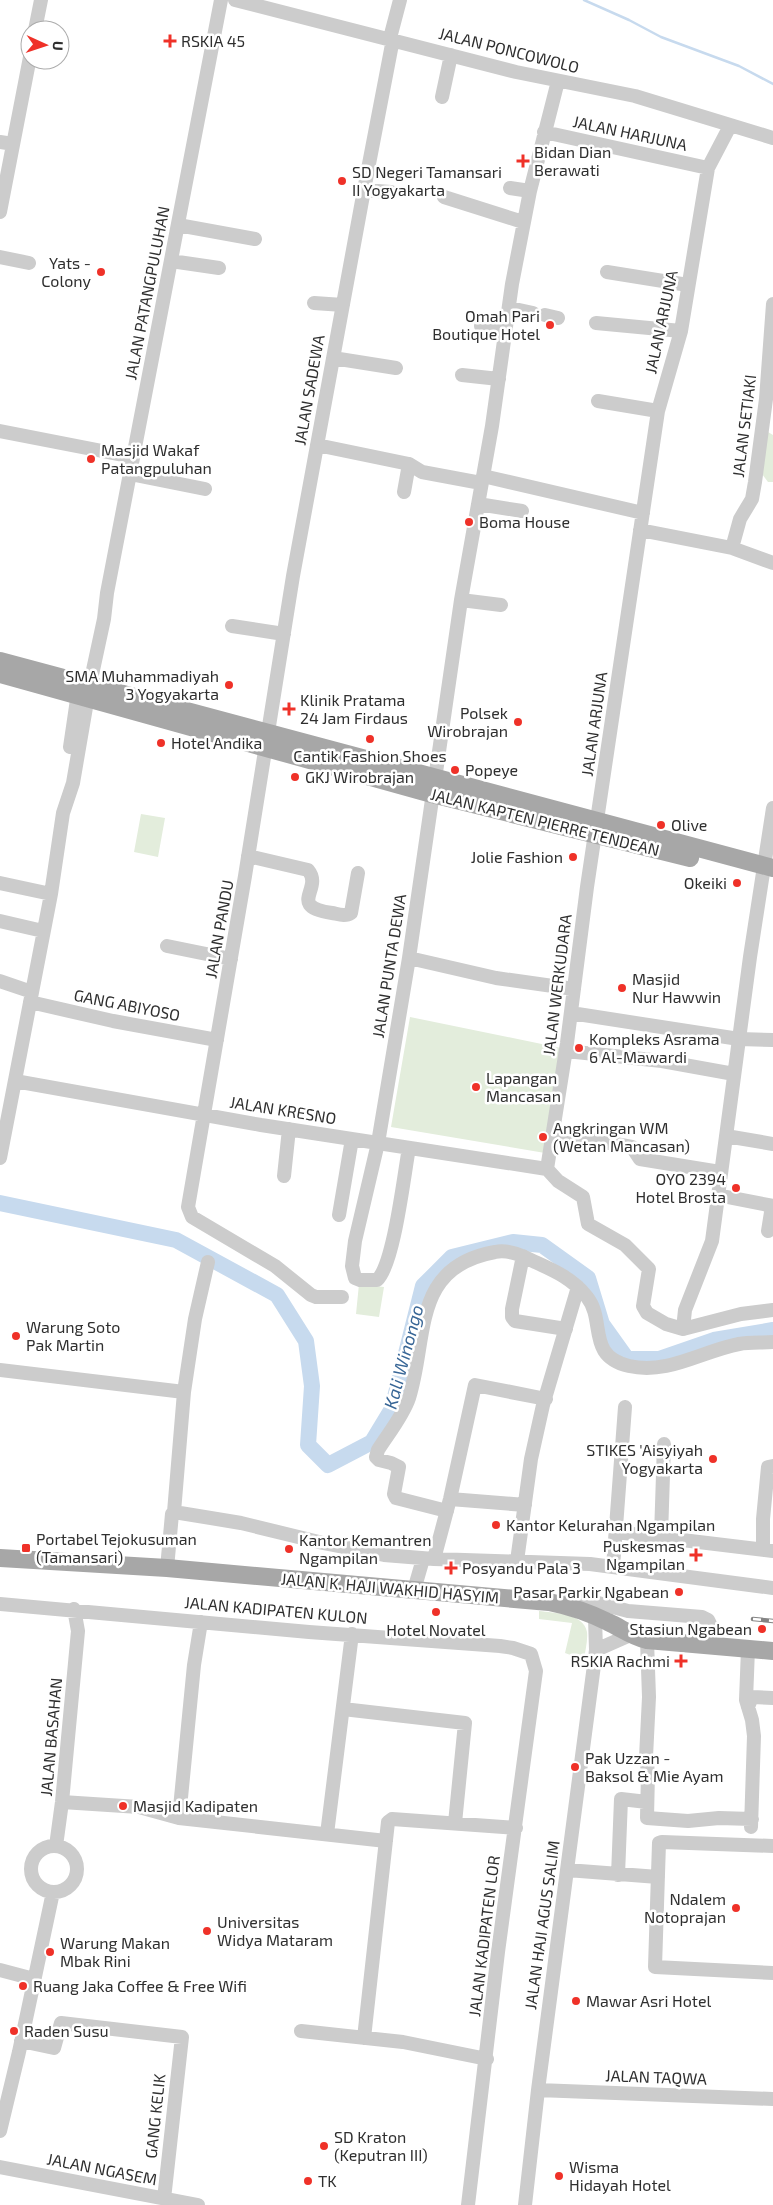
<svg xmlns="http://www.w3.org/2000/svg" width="773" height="2205" font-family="'Exo 2',sans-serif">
  <rect width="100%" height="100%" fill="#fff"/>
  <!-- green -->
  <path fill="#e3eddc" d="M768,432L773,435V482H768L762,474Z
    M141,814L165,818L158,857L134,852Z
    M410,1017L561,1048L545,1153L391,1127Z
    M359,1284L384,1287L379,1317L356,1314Z
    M539,1611C553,1613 584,1613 587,1632C588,1641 585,1651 584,1660L565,1653L572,1623L539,1619Z"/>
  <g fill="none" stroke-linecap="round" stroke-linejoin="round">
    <!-- stream -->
    <path stroke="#c7daee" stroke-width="2.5" d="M584,0L629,20L661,37L739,66L773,84"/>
    <!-- river -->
    <path stroke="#c7daee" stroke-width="16" d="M0,1203L176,1240L277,1295L306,1341L312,1386L308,1445L328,1465L372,1442L392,1409L423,1286L452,1257L513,1242L542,1245L588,1278L602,1324L627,1359H659L714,1340L773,1330"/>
    <!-- minor -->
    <path stroke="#ccc" stroke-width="14" d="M235,0L516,72L635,96L773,138
      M35,30L41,0
      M390,38L400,0
      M442,97L451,55
      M544,132L708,168
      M0,142L13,144
      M510,188L530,191
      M364,190L391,192
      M444,197L523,222
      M0,212L30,57
      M178,225L255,239
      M0,257L29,263
      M171,261L219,268
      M607,272L688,285
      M314,303L343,305
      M510,308L533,313
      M545,315L558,318
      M596,323L681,331
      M481,326L506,331
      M333,358L396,368
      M462,375L499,379
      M598,401L658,411
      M0,431L133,457
      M317,445L409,464L422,472L481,483
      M130,474L205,489
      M483,476L643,513
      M404,492L409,464
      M478,504L522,511
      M640,530L732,548L773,563
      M732,548L740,519L752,499L755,482L766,399L773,304
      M461,600L501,605
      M232,626L284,634
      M70,747L79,686
      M248,856L308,870C324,889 286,906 332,913C338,914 345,917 351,913L358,873
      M0,883L51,894
      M0,921L43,931
      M167,946L231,959
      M409,958L496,978L574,989
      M0,981L32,992
      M30,1002L113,1021L217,1040
      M571,1013L739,1039L773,1040
      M566,1051L662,1061L734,1074
      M15,1081L261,1125L547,1169
      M554,1133L632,1147L640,1159L720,1172
      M726,1136L773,1144
      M409,1148C404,1174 394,1265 377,1280H360L355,1278L352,1266L355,1241L378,1143L409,958L461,600L492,426L512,284L530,191L558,81
      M0,1158L51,894L63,813L73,783L90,684L104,619L107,593L221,0
      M547,1169L567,1043L587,887L658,411L681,331L708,168L730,126
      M547,1169L558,1181L583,1197L588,1224L625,1245L649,1269L643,1306L647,1313L666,1324L683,1329L741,1314L773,1310
      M284,1176L289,1129
      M717,1195L773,1206
      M339,1215L352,1139
      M768,1231L772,1206
      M523,1256L512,1309V1317L515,1321L566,1329
      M342,1297H316L311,1295L275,1266L192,1217L188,1207L245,876L293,576L364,190L393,39
      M683,1329L685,1310L712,1241L750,957L773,808
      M0,1370L184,1392
      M450,1499L525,1505
      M447,1511L396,1498L394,1494L399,1467L391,1463L379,1460L376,1457L378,1450C388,1434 403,1416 409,1398C428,1338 411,1267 495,1252C509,1249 523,1256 535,1262C555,1271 573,1279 587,1297C606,1321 586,1356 629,1366C668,1375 702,1351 739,1344C750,1342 762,1343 773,1342
      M174,1512L241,1523L323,1543L384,1555L434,1559L590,1564L773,1588
      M616,1532L773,1551
      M661,1536L664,1444
      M763,1550V1519L768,1467L773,1466
      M434,1559L450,1499L475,1385L546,1399
      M517,1561L531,1459L543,1405L578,1287
      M613,1567L625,1407
      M167,1568L172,1514L174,1512L184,1392L195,1319L208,1262
      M414,1590L423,1559
      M0,1604L309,1632L500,1646L513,1648L531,1654L536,1671L498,1952L468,2205
      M557,1604L565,1597L572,1596L628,1611L702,1617L708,1620L711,1626L710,1646
      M647,1640L649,1697L646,1757L648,1772L647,1818L688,1821L719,1818L752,1819
      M748,1649L746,1700L752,1720L754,1736L751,1827
      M596,1650L630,1635
      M747,1703L748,1707L752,1697L773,1698
      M343,1709L465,1723L455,1823
      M62,1802L139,1807L179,1818L386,1841
      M179,1818L194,1665L201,1622
      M327,1834L352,1634
      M56,1846L62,1802L78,1631L74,1609
      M773,1846L662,1842L659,1843L655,1967L773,1973
      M31 1869a23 23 0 1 1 46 0a23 23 0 1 1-46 0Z
      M567,1870L658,1877
      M618,1875L621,1799L647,1802
      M0,1970L34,1979
      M301,2031L403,2042L487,2059
      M364,2038L388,1822L392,1819L516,1828
      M21,2041L54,2048L61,2023L182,2037L164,2199
      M538,2090L773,2099
      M0,2131L19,2052L53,1892
      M0,2167L198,2205
      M525,2205L538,2090L596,1650L595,1618"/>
    <!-- major -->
    <path stroke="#a7a7a7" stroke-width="18" d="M0,661L773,868
      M0,674L432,794L690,858
      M0,1558L167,1568L549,1602C569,1606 590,1613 608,1622C623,1629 631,1636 647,1640L773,1651"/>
    <!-- rail casing -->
    <g stroke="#848484" stroke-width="4.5">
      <path id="rail" d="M753,1619L773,1621"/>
    </g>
    <!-- rail -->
    <use href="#rail" stroke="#fff" stroke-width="2.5" stroke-dasharray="8" stroke-linecap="butt"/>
  </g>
  <!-- markers -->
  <g fill="#ef3128" stroke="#fff" stroke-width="2">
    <path d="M167.5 33.5h5v5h5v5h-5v5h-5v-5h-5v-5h5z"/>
    <path d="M520.5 153.5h5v5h5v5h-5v5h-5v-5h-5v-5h5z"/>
    <circle cx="342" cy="181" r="5"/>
    <circle cx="101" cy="272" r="5"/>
    <circle cx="550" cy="325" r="5"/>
    <circle cx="91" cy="459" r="5"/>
    <circle cx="469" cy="522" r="5"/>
    <circle cx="229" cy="685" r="5"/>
    <path d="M286.5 701.5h5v5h5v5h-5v5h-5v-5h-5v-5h5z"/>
    <circle cx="518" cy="722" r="5"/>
    <circle cx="370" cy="739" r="5"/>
    <circle cx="161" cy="743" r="5"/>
    <circle cx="455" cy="770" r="5"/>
    <circle cx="295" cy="777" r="5"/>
    <circle cx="661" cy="825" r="5"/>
    <circle cx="573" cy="857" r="5"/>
    <circle cx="737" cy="883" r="5"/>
    <circle cx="622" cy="988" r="5"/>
    <circle cx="579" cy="1048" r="5"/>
    <circle cx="476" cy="1087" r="5"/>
    <circle cx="543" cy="1137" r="5"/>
    <circle cx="736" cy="1188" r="5"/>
    <circle cx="16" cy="1336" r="5"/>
    <circle cx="713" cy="1459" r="5"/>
    <circle cx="496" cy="1525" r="5"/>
    <rect x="21" y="1543" width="10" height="10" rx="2.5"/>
    <circle cx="289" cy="1549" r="5"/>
    <path d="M693.5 1547.5h5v5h5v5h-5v5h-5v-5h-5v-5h5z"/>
    <path d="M448.5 1560.5h5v5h5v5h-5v5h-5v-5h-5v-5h5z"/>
    <circle cx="679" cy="1592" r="5"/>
    <circle cx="436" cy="1612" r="5"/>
    <circle cx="762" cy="1629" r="5"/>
    <path d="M678.5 1653.5h5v5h5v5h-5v5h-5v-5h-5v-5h5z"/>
    <circle cx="575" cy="1767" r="5"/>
    <circle cx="123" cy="1806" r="5"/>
    <circle cx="736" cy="1908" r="5"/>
    <circle cx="207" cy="1931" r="5"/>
    <circle cx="50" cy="1952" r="5"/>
    <circle cx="23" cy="1986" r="5"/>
    <circle cx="576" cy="2001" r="5"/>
    <circle cx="14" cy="2031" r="5"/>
    <circle cx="324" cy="2146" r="5"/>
    <circle cx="559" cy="2176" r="5"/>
    <circle cx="308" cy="2181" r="5"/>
  </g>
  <g text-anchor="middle" stroke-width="5" stroke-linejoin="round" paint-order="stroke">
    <!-- poi labels -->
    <g font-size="16" fill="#2f2f2f" stroke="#fff" text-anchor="start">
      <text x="181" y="47">RSKIA 45</text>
      <text x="534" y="158">Bidan Dian<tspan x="534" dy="18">Berawati</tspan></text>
      <text x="352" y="178">SD Negeri Tamansari<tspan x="352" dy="18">II Yogyakarta</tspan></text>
      <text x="91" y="269" text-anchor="end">Yats -<tspan x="91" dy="18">Colony</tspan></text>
      <text x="540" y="322" text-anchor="end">Omah Pari<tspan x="540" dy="18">Boutique Hotel</tspan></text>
      <text x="101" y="456">Masjid Wakaf<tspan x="101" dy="18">Patangpuluhan</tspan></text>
      <text x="479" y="528">Boma House</text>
      <text x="219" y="682" text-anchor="end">SMA Muhammadiyah<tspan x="219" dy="18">3 Yogyakarta</tspan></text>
      <text x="300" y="706">Klinik Pratama<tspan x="300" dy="18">24 Jam Firdaus</tspan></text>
      <text x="508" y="719" text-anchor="end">Polsek<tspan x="508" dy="18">Wirobrajan</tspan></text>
      <text x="171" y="749">Hotel Andika</text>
      <text x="370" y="762" text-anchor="middle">Cantik Fashion Shoes</text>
      <text x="465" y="776">Popeye</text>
      <text x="305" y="783">GKJ Wirobrajan</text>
      <text x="671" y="831">Olive</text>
      <text x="563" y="863" text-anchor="end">Jolie Fashion</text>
      <text x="727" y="889" text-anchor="end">Okeiki</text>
      <text x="632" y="985">Masjid<tspan x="632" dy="18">Nur Hawwin</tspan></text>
      <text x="589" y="1045">Kompleks Asrama<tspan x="589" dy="18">6 Al-Mawardi</tspan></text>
      <text x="486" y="1084">Lapangan<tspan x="486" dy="18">Mancasan</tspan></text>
      <text x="553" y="1134">Angkringan WM<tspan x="553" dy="18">(Wetan Mancasan)</tspan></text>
      <text x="726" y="1185" text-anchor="end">OYO 2394<tspan x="726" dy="18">Hotel Brosta</tspan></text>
      <text x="26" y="1333">Warung Soto<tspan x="26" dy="18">Pak Martin</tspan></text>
      <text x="703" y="1456" text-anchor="end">STIKES 'Aisyiyah<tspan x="703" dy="18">Yogyakarta</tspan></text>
      <text x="506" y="1531">Kantor Kelurahan Ngampilan</text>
      <text x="36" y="1545">Portabel Tejokusuman<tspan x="36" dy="18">(Tamansari)</tspan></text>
      <text x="299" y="1546">Kantor Kemantren<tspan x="299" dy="18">Ngampilan</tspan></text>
      <text x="685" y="1552" text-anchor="end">Puskesmas<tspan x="685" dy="18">Ngampilan</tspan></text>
      <text x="462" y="1574">Posyandu Pala 3</text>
      <text x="669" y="1598" text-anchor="end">Pasar Parkir Ngabean</text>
      <text x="752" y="1635" text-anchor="end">Stasiun Ngabean</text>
      <text x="436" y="1636" text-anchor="middle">Hotel Novatel</text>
      <text x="670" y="1667" text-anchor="end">RSKIA Rachmi</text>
      <text x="585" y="1764">Pak Uzzan -<tspan x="585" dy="18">Baksol &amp; Mie Ayam</tspan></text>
      <text x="133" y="1812">Masjid Kadipaten</text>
      <text x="726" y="1905" text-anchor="end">Ndalem<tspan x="726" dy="18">Notoprajan</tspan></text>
      <text x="217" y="1928">Universitas<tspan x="217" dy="18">Widya Mataram</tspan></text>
      <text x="60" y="1949">Warung Makan<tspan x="60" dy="18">Mbak Rini</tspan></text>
      <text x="33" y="1992">Ruang Jaka Coffee &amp; Free Wifi</text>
      <text x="586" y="2007">Mawar Asri Hotel</text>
      <text x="24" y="2037">Raden Susu</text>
      <text x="334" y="2143">SD Kraton<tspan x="334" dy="18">(Keputran III)</tspan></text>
      <text x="569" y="2173">Wisma<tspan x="569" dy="18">Hidayah Hotel</tspan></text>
      <text x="318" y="2187">TK</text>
    </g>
    <!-- street labels -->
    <g font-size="16" fill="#2f2f2f" stroke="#fff">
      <text transform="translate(509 50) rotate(14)" y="6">JALAN PONCOWOLO</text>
      <text transform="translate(630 133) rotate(12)" y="6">JALAN HARJUNA</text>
      <text transform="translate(147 293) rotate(-79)" y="6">JALAN PATANGPULUHAN</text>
      <text transform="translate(661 322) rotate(-78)" y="6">JALAN ARJUNA</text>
      <text transform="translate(309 390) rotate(-80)" y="6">JALAN SADEWA</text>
      <text transform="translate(744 426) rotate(-83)" y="6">JALAN SETIAKI</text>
      <text transform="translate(594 724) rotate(-82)" y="6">JALAN ARJUNA</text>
      <text transform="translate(545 822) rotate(14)" y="6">JALAN KAPTEN PIERRE TENDEAN</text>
      <text transform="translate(219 929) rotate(-80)" y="6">JALAN PANDU</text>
      <text transform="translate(389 966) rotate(-81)" y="6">JALAN PUNTA DEWA</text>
      <text transform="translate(557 985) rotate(-83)" y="6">JALAN WERKUDARA</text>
      <text transform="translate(127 1005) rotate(11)" y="6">GANG ABIYOSO</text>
      <text transform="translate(283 1110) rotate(9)" y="6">JALAN KRESNO</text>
      <text transform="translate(390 1588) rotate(5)" y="6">JALAN K. HAJI WAKHID HASYIM</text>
      <text transform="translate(276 1610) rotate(5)" y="6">JALAN KADIPATEN KULON</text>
      <text transform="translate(51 1737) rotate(-85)" y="6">JALAN BASAHAN</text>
      <text transform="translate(542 1925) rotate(-82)" y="6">JALAN HAJI AGUS SALIM</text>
      <text transform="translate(484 1936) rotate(-83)" y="6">JALAN KADIPATEN LOR</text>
      <text transform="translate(656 2077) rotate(2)" y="6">JALAN TAQWA</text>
      <text transform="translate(155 2116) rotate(-84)" y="6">GANG KELIK</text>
      <text transform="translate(102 2169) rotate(11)" y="6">JALAN NGASEM</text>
    </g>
    <!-- water labels -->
    <g font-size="18" font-style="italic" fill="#386696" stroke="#fff">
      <text transform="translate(404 1357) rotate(-75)" y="6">Kali Winongo</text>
    </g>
  </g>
  <!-- north arrow -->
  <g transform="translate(45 45) rotate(93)"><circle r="24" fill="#ffffff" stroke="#acacac"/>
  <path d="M0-4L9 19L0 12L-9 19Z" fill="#ef3128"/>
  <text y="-8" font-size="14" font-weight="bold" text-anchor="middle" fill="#2f2f2f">U</text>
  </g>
</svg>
